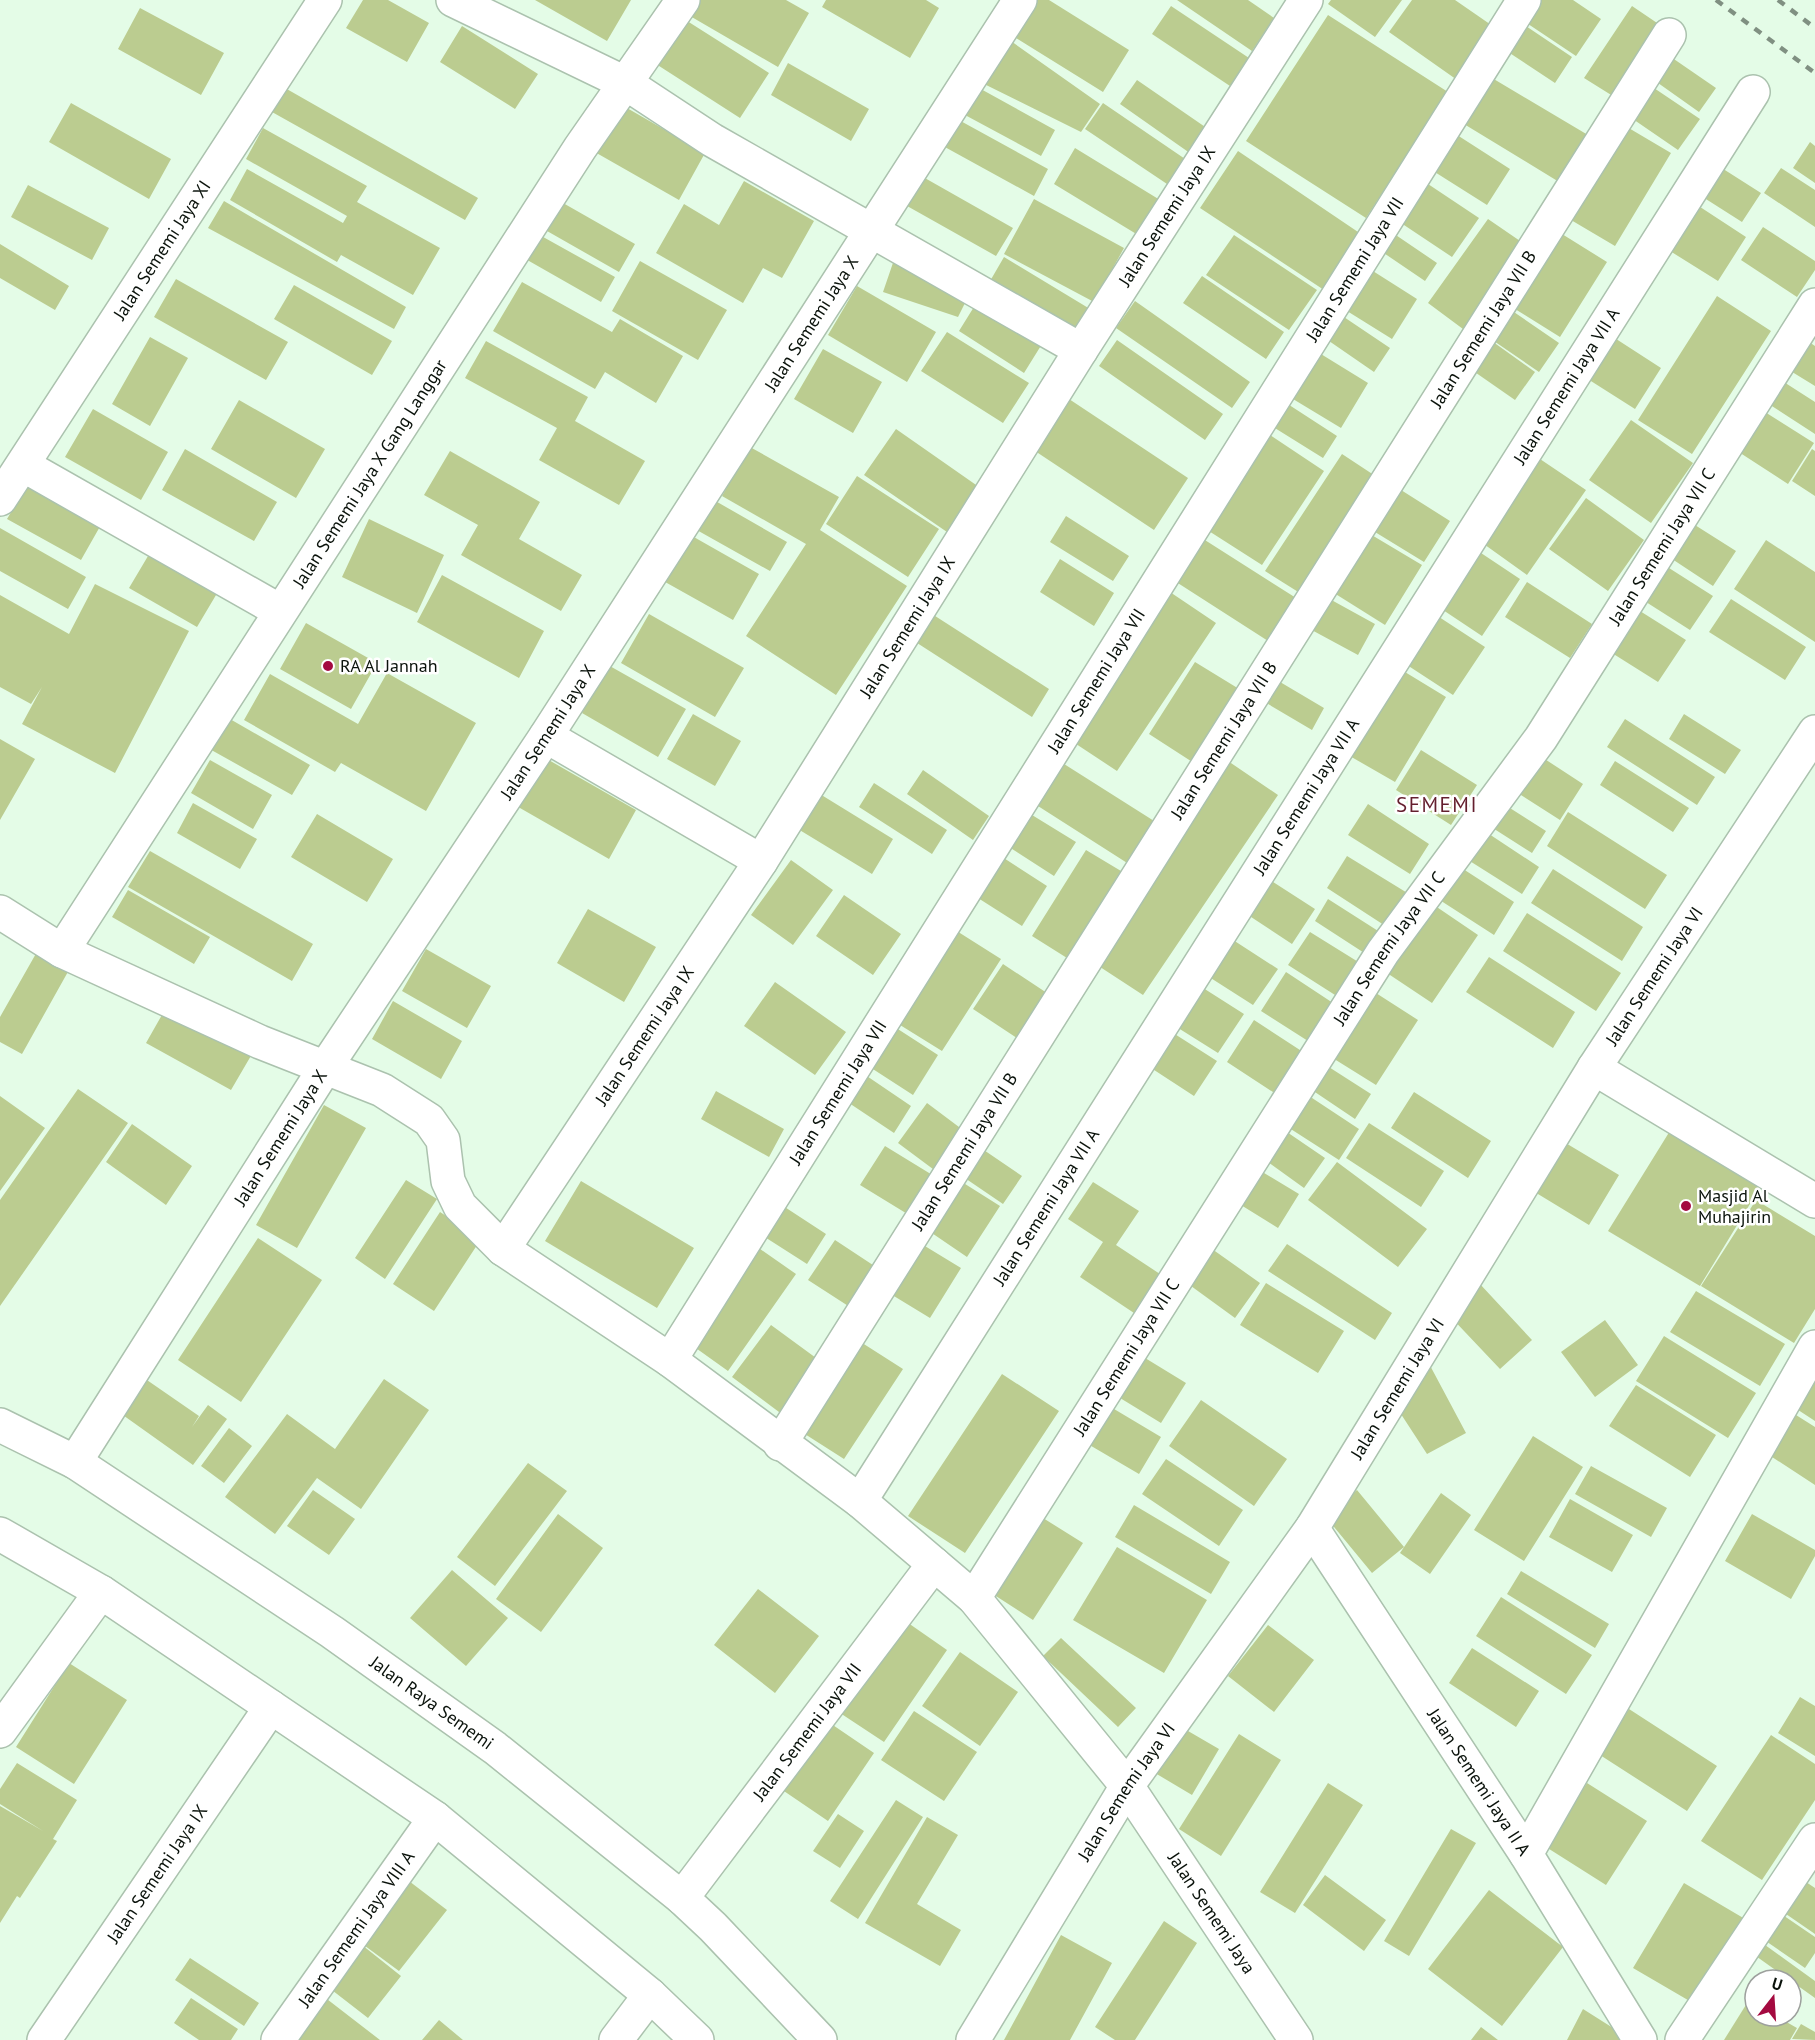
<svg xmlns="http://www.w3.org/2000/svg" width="1815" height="2040" font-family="'PT Sans',sans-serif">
  <rect width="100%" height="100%" fill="#e4fce7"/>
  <!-- building -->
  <path fill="#bbcc90" d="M363,0H388L429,23L407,62L346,28Z
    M535,0H631L607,41Z
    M699,0H786L809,13L778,67L690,16Z
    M826,0H926L939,8L910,58L822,7Z
    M1022,0H1049L1129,50L1103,92L1003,30Z
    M1177,0H1248L1274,18L1252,51Z
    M1331,0H1402L1375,37L1328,4Z
    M1412,0H1455L1497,29L1460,82L1389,32Z
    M1527,0H1573L1601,19L1576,56L1516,16Z
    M1171,6L1258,64L1239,92L1152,34Z
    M1632,6L1663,27L1616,98L1584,78Z
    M140,8L224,53L201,95L118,49Z
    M1328,15L1448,92L1366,218L1246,141Z
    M684,19L769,73L740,118L656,64Z
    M1517,20L1572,57L1555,83L1499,46Z
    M462,26L538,74L515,109L440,62Z
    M1008,39L1100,104L1081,132L976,80Z
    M1668,55L1716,88L1699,112L1651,78Z
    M788,63L869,109L851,141L771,95Z
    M1487,75L1593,138L1564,185L1459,121Z
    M1137,80L1211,131L1194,156L1120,104Z
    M1648,84L1700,119L1678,150L1627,115Z
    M285,88L478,198L465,220L272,112Z
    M979,88L1055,130L1041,156L965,115Z
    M71,103L171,159L149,199L49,142Z
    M1103,103L1191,163L1173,188L1085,129Z
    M620,104L705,153L679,200L593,151Z
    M957,119L1048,169L1034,196L943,146Z
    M1627,127L1671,153L1615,246L1571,220Z
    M263,128L367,186L357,202L440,248L413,295L341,255L337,262L230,200L247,169L343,223L347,216L246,159Z
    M1454,133L1510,169L1487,205L1430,169Z
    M1810,142L1815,146V183L1793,168Z
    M1075,148L1160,200L1138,235L1054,184Z
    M1238,151L1361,234L1324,290L1200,208Z
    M1717,165L1761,193L1742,222L1698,194Z
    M1781,168L1815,190V227L1764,193Z
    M916,173L1013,228L996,256L900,202Z
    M1416,176L1479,218L1452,257L1389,215Z
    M744,181L814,221L782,278L763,268L743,303L656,253L684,204L719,225Z
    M28,185L109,228L92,260L11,217Z
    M556,199L635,244L619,272L540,227Z
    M1034,199L1124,248L1094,302L1004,254Z
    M224,201L406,307L394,329L208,228Z
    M1691,201L1746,237L1718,281L1662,246Z
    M1488,219L1523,243L1463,329L1428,303Z
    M1384,227L1437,263L1425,281L1372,245Z
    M1763,227L1815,261V270L1797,297L1741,260Z
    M536,233L615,277L601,302L522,257Z
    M1562,234L1607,262L1560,337L1515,309Z
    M1234,235L1317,290L1289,330L1206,275Z
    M0,244L69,286L55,310L0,278Z
    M895,257L971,291L958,317L883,292Z
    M1004,257L1090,309L1072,340L986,288Z
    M640,261L727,310L698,360L612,311Z
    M1365,266L1417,299L1392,339L1339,306Z
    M1202,276L1284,332L1266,359L1183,303Z
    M176,279L288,342L266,380L154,317Z
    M522,282L612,332L620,319L683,356L656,403L605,372L595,389L493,331Z
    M294,285L392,341L372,375L274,319Z
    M857,286L936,332L907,382L828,335Z
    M1717,296L1771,331L1692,454L1638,420Z
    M1135,301L1250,382L1232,408L1116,328Z
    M977,302L1042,344L1024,373L959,331Z
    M1508,308L1559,343L1539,372L1488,337Z
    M1332,309L1390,348L1374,372L1316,332Z
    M947,332L1029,383L1003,423L921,371Z
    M1610,335L1661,368L1635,409L1583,376Z
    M150,337L188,358L150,426L112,404Z
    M1803,338L1815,346V386L1784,367Z
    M1489,339L1535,372L1515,400L1469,368Z
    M1117,340L1223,414L1205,440L1099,366Z
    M486,341L588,397L575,421L645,461L619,505L539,460L557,428L465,378Z
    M823,349L882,382L853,433L794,399Z
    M1316,351L1368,383L1341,428L1288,396Z
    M1776,377L1815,402V434L1761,399Z
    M1069,399L1188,478L1154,530L1035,451Z
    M1280,399L1337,436L1323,458L1265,422Z
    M239,400L325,449L296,498L211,449Z
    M1757,407L1814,443L1788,484L1731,447Z
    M93,409L168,452L141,500L65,457Z
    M1631,420L1693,463L1651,523L1589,480Z
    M896,429L979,487L947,532L864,475Z
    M1264,431L1324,471L1262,565L1201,526Z
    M750,447L839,497L820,530L907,586L836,695L746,636L806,544L722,496Z
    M185,449L277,502L254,541L162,490Z
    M1812,449L1815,451V496L1792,481Z
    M450,451L540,502L519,539L582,575L561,611L461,555L478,525L424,495Z
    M1342,454L1386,483L1311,600L1265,571Z
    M1540,459L1586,490L1527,575L1481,542Z
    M857,476L939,529L908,577L826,524Z
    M29,482L102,523L81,560L7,519Z
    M1401,490L1450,521L1424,562L1375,532Z
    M1586,498L1644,540L1608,591L1549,549Z
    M712,499L787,542L770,571L695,529Z
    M1066,516L1129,556L1113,581L1050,542Z
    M369,519L444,555L417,613L342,577Z
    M1687,520L1736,551L1713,586L1666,555Z
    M0,528L86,577L68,609L0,571Z
    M685,532L759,574L733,620L658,578Z
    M1370,534L1422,565L1385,625L1334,593Z
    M1197,535L1304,603L1276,646L1170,578Z
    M1766,540L1815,572V642L1734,589Z
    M151,551L219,590L197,627L129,588Z
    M1478,551L1520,579L1482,636L1440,608Z
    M1060,559L1114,593L1094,626L1040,592Z
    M1658,561L1713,596L1690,630L1635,595Z
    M442,575L544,631L519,678L417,622Z
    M1527,582L1592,624L1570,658L1505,617Z
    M95,584L189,631L115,773L22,724L42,687L31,704L0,687V595L69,634Z
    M1167,590L1216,623L1117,771L1067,738Z
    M1326,597L1375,624L1358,655L1308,628Z
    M1731,599L1806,647L1785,680L1709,632Z
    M1632,606L1686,640L1658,682L1604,648Z
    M649,614L744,668L715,717L621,663Z
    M932,614L1049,689L1032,717L914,641Z
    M1436,615L1485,647L1453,695L1404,663Z
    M306,623L377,663L351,709L280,669Z
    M1195,662L1244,692L1197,765L1149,734Z
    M608,665L686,709L658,757L582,713Z
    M1400,669L1446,697L1395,782L1348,755Z
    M387,673L476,723L426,811L341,763L335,772L244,720L270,674L358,724Z
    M1275,679L1324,708L1312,730L1263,701Z
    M693,714L741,741L715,786L667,759Z
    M1684,714L1741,750L1725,774L1669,739Z
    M223,715L310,765L292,795L206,747Z
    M1625,719L1715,777L1697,805L1607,747Z
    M0,739L35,759L0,820Z
    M1421,750L1477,785L1451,825L1396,790Z
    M1534,752L1583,784L1560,820L1510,788Z
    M540,755L636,810L609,859L513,804Z
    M1053,757L1162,826L1135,868L1027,799Z
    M210,760L272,795L253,829L191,793Z
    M1228,761L1278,795L1143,995L1094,963Z
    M1615,761L1689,808L1673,832L1600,785Z
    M923,770L989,816L973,840L907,794Z
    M874,783L947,830L932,854L859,807Z
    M815,791L893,839L872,874L793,826Z
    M193,803L257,839L240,869L177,833Z
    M1502,803L1546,831L1532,853L1488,825Z
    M1368,804L1429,844L1410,874L1348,835Z
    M1019,807L1076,842L1054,876L998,840Z
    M1568,812L1667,875L1645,909L1547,846Z
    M317,814L393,859L367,902L291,857Z
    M1483,830L1539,867L1522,894L1465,858Z
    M1086,850L1121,871L1067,958L1032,936Z
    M150,851L313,944L292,981L128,887Z
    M993,851L1047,886L1022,926L967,891Z
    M1347,856L1409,894L1387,927L1327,888Z
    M791,860L833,890L793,945L751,915Z
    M1457,865L1514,902L1494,935L1435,897Z
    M1553,869L1643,927L1622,961L1531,903Z
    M1267,878L1315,909L1292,944L1248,915Z
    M128,890L210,937L194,964L112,917Z
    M844,895L901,934L873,975L816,936Z
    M1328,899L1386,936L1372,958L1315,921Z
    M1425,899L1478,935L1432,1003L1378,967Z
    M588,909L656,947L624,1002L557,963Z
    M1527,913L1621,973L1596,1011L1503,951Z
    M952,928L1001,959L942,1051L892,1020Z
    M1310,932L1368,968L1346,1002L1288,965Z
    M1230,938L1278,969L1253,1005L1206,975Z
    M42,943L74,961L22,1054L0,1042V1017Z
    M426,949L491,986L467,1028L402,991Z
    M1489,957L1575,1012L1553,1048L1466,992Z
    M1003,964L1056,999L1026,1044L973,1009Z
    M1286,972L1333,1003L1308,1041L1261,1011Z
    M775,982L846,1032L815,1075L744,1026Z
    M1200,986L1244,1014L1218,1053L1175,1026Z
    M1365,986L1418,1020L1376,1085L1323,1052Z
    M393,1001L462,1041L441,1079L372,1039Z
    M167,1006L252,1054L231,1090L146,1043Z
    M1254,1020L1303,1052L1276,1094L1227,1062Z
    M887,1022L938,1055L913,1095L862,1062Z
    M1170,1031L1217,1061L1194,1096L1148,1066Z
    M1321,1062L1371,1094L1355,1119L1306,1086Z
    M855,1068L911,1106L894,1133L837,1095Z
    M78,1089L128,1123L0,1306V1200Z
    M716,1091L784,1129L769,1157L701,1119Z
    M1303,1092L1359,1129L1339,1160L1283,1124Z
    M1414,1092L1491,1141L1468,1178L1391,1128Z
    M0,1096L45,1128L0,1191Z
    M927,1103L971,1136L941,1175L898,1143Z
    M324,1105L366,1128L297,1248L256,1225Z
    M1369,1123L1444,1171L1421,1207L1346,1158Z
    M132,1124L192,1166L166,1205L106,1162Z
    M1673,1126L1764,1181L1700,1286L1608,1231Z
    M1281,1128L1325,1158L1304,1188L1261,1157Z
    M1564,1142L1619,1175L1589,1225L1533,1191Z
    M975,1144L1022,1176L1003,1204L956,1172Z
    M885,1146L934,1176L909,1215L860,1185Z
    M1337,1162L1427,1229L1398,1267L1308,1200Z
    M1249,1164L1299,1194L1278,1228L1228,1197Z
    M954,1177L1000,1206L967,1257L923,1227Z
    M406,1180L437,1199L385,1279L355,1258Z
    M581,1181L694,1248L657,1308L545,1241Z
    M1093,1182L1139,1211L1116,1245L1160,1274L1134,1313L1080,1277L1103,1242L1068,1219Z
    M774,1200L826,1234L807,1264L754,1230Z
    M1756,1200L1815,1236V1309L1794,1343L1701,1286Z
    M440,1212L481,1239L434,1311L393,1284Z
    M258,1238L322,1280L241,1402L178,1360Z
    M835,1240L882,1271L856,1311L808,1280Z
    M915,1240L961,1268L930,1318L884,1290Z
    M753,1244L796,1274L728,1371L686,1341Z
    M1205,1244L1260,1283L1235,1318L1180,1278Z
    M1287,1244L1392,1313L1375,1340L1268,1271Z
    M1266,1283L1344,1331L1318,1373L1240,1325Z
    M1479,1283L1532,1340L1500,1369L1447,1313Z
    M1696,1291L1785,1344L1760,1386L1670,1332Z
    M1605,1320L1638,1365L1595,1397L1561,1352Z
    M771,1325L827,1366L787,1418L732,1377Z
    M1664,1336L1756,1393L1728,1438L1636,1381Z
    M856,1339L903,1369L844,1459L797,1429Z
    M1132,1350L1186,1383L1161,1423L1107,1390Z
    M1426,1358L1466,1433L1427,1454L1397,1408Z
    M1815,1369V1421L1789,1404Z
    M1002,1374L1059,1411L965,1553L908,1516Z
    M144,1378L199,1416L192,1427L208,1405L227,1419L193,1465L120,1413Z
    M384,1379L429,1410L361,1509L317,1478L275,1534L225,1497L287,1414L335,1449Z
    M1636,1385L1716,1435L1690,1477L1609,1426Z
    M1201,1400L1287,1459L1254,1506L1169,1446Z
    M1104,1403L1161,1437L1139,1474L1081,1440Z
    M1796,1415L1815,1427V1485L1769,1455Z
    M229,1428L252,1446L224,1483L201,1466Z
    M1533,1436L1583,1467L1524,1561L1474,1530Z
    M1166,1459L1243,1510L1219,1546L1142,1494Z
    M528,1463L567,1491L495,1586L457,1557Z
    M1591,1466L1667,1508L1651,1537L1575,1494Z
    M313,1490L355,1519L329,1555L287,1526Z
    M1357,1490L1404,1547L1372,1573L1325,1516Z
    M1441,1493L1471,1515L1430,1574L1400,1553Z
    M1570,1499L1633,1535L1612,1572L1549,1537Z
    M1134,1505L1230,1562L1211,1594L1115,1537Z
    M1035,1513L1083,1543L1033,1620L985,1589Z
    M558,1514L603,1548L541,1632L496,1599Z
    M1752,1514L1815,1550V1556L1791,1599L1725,1561Z
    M1117,1547L1207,1600L1164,1673L1073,1620Z
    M452,1570L508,1618L466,1666L410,1618Z
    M1521,1571L1609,1624L1595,1648L1507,1594Z
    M758,1589L819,1636L775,1693L714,1645Z
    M1501,1597L1592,1655L1566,1694L1476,1636Z
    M901,1618L947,1650L884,1742L837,1711Z
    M1268,1625L1314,1660L1274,1712L1228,1676Z
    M1061,1638L1136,1708L1118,1727L1043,1656Z
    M1472,1648L1539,1691L1516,1727L1449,1683Z
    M960,1652L1018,1692L980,1746L922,1706Z
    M69,1663L127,1700L74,1784L16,1747Z
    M1800,1697L1815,1706V1756L1778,1733Z
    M1629,1709L1717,1766L1687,1811L1600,1755Z
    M914,1711L977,1752L944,1801L881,1760Z
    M824,1719L874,1753L828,1821L778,1787Z
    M1176,1724L1219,1749L1192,1795L1150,1770Z
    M1239,1734L1281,1760L1221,1856L1179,1829Z
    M1771,1735L1815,1764V1800L1762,1880L1701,1841Z
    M17,1763L77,1800L53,1839L57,1841L20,1898L17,1896L0,1923V1806L43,1831L0,1804V1789Z
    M1328,1783L1363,1805L1295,1913L1260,1892Z
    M1587,1783L1647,1821L1606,1885L1546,1847Z
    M896,1800L923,1817L858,1919L830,1901Z
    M838,1814L864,1831L840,1868L813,1851Z
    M927,1817L958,1835L917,1904L961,1930L940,1966L865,1923Z
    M1451,1829L1476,1843L1409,1956L1384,1941Z
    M1325,1875L1386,1920L1364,1951L1303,1905Z
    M1797,1876L1815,1888V1934L1776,1907Z
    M405,1878L447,1910L399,1971L357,1940Z
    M1684,1883L1745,1919L1693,2003L1633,1968Z
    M1489,1890L1563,1947L1502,2026L1428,1969Z
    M1774,1909L1815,1937V1953L1805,1968L1757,1935Z
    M1164,1921L1197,1943L1135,2040H1115L1095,2027Z
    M1061,1935L1112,1963L1070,2040H1004Z
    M1754,1937L1815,1981V1998L1746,1949Z
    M362,1945L401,1976L368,2018L328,1987Z
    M190,1958L259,2003L244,2026L175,1980Z
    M323,1996L380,2040H300L293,2034Z
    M191,1998L238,2029L231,2040H199L174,2023Z
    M1749,2000L1755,2003V2016H1776L1797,2028L1790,2040H1724Z
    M1583,2009L1632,2040H1567Z
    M439,2020L463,2040H422Z
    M1801,2024L1815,2032V2040L1792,2039Z
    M1481,2027L1498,2040H1471Z"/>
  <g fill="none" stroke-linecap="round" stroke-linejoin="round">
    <!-- minor casing -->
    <g stroke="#abc2ae" stroke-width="36">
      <g id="minor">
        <path d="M453,0L627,84L712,140L1081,350"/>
        <path d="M23,465L280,611"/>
        <path id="s1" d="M0,499L325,0"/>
        <path d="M546,736L761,861"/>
        <path id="s2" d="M0,912L62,951L260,1042L382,1090L429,1120L443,1140L448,1181L460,1206L503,1249L670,1360L860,1501L974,1598L1127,1786L1296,2040"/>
        <path id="s3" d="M62,951L580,148L683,0"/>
        <path d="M1594,1068L1815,1201"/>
        <path id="s4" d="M503,1249L761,861L1081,350L1306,0"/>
        <path id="s5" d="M670,1360L1524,0"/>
        <path id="s6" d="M780,1444L1669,35"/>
        <path id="s7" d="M75,1462L325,1068L546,736L1020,0"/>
        <path id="s8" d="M860,1501L1753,92"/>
        <path id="s9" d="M1312,1528L1526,1854L1640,2040"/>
        <path id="s10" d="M974,1598L1383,952L1541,738L1815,305"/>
        <path d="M0,1731L101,1592"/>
        <path d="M1526,1854L1815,1347"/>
        <path id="s11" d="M682,1898L934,1564"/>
        <path id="s12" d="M44,2040L271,1707"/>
        <path id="s13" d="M278,2040L435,1818"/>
        <path d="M616,2040L650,1995"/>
        <path id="s14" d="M973,2040L1127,1786L1312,1528L1594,1068L1815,732"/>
        <path d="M1682,2040L1815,1840"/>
      </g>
    </g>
    <!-- major casing -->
    <g stroke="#abc2ae" stroke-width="36">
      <g id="major">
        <path id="s15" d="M0,1425L75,1462L332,1632L495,1748L682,1898L713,1927L820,2040"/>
        <path d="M0,1534L101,1592L435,1818L650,1995L697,2040"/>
      </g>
    </g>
    <!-- minor -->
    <use href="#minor" stroke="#fff" stroke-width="33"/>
    <!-- major -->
    <use href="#major" stroke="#fff" stroke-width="33"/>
    <!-- rail -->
    <path stroke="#809082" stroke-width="4.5" stroke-dasharray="8 8" stroke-linecap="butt" d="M1716,0L1815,73
      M1778,0L1815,28"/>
  </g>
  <!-- markers -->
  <g fill="#a40a40" stroke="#fff" stroke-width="2">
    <circle cx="328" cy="666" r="6"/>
    <circle cx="1686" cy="1206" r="6"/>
  </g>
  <g text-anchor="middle" stroke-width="5" stroke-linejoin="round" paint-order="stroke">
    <!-- street labels -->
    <g font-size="18" fill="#0a120b" stroke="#fff">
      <text dy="6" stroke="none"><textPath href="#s4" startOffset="1228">Jalan Sememi Jaya IX</textPath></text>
      <text dy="6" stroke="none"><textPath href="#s1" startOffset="297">Jalan Sememi Jaya XI</textPath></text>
      <text dy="6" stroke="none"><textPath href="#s5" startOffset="1288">Jalan Sememi Jaya VII</textPath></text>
      <text dy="6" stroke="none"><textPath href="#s7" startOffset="1356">Jalan Sememi Jaya X</textPath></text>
      <text dy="6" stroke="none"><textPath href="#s6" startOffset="1318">Jalan Sememi Jaya VII B</textPath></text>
      <text dy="6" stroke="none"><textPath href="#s8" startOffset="1320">Jalan Sememi Jaya VII A</textPath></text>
      <text dy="6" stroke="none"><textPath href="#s3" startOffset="568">Jalan Sememi Jaya X Gang Langgar</textPath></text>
      <text dy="6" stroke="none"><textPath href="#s10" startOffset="1257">Jalan Sememi Jaya VII C</textPath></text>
      <text dy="6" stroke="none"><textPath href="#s4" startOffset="742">Jalan Sememi Jaya IX</textPath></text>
      <text dy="6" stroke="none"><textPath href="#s5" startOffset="802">Jalan Sememi Jaya VII</textPath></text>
      <text dy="6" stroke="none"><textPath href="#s7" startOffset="870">Jalan Sememi Jaya X</textPath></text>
      <text dy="6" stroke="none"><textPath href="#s6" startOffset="832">Jalan Sememi Jaya VII B</textPath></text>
      <text dy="6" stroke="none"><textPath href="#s8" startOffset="834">Jalan Sememi Jaya VII A</textPath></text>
      <text dy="6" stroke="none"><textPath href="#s10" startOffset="771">Jalan Sememi Jaya VII C</textPath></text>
      <text dy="6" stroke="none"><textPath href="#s14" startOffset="1264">Jalan Sememi Jaya VI</textPath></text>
      <text dy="6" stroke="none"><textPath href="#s4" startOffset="256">Jalan Sememi Jaya IX</textPath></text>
      <text dy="6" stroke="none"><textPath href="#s5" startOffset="316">Jalan Sememi Jaya VII</textPath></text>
      <text dy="6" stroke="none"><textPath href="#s7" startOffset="384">Jalan Sememi Jaya X</textPath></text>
      <text dy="6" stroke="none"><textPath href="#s6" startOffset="346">Jalan Sememi Jaya VII B</textPath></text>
      <text dy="6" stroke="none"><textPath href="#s8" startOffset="348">Jalan Sememi Jaya VII A</textPath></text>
      <text dy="6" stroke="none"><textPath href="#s10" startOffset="285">Jalan Sememi Jaya VII C</textPath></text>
      <text dy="6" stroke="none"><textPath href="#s14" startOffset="778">Jalan Sememi Jaya VI</textPath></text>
      <text dy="6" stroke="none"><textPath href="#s15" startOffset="514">Jalan Raya Sememi</textPath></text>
      <text dy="6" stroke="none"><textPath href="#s11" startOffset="208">Jalan Sememi Jaya VII</textPath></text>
      <text dy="6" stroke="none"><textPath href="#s9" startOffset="304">Jalan Sememi Jaya II A</textPath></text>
      <text dy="6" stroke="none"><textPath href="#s14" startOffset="292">Jalan Sememi Jaya VI</textPath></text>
      <text dy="6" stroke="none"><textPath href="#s12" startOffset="201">Jalan Sememi Jaya IX</textPath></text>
      <text dy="6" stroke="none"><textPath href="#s2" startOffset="1614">Jalan Sememi Jaya</textPath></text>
      <text dy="6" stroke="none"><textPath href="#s13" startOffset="136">Jalan Sememi Jaya VIII A</textPath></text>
    </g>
    <!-- poi labels -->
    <g font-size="18" fill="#0a120b" stroke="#fff" text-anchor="start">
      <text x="340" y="672">RA Al Jannah</text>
      <text x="1698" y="1202">Masjid Al<tspan x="1698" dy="21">Muhajirin</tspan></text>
    </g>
    <!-- quarter labels -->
    <g font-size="21" letter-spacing="1.5" fill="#641f2e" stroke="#fff">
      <text x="1437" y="812">SEMEMI</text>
    </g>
  </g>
  <!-- north arrow -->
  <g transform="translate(1773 1998) rotate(17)"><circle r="28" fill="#ffffff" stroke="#9da09d" stroke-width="1.5"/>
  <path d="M0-4.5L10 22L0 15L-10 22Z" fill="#a40a40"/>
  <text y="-9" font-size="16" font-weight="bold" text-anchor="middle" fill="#0a120b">U</text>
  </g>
</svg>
